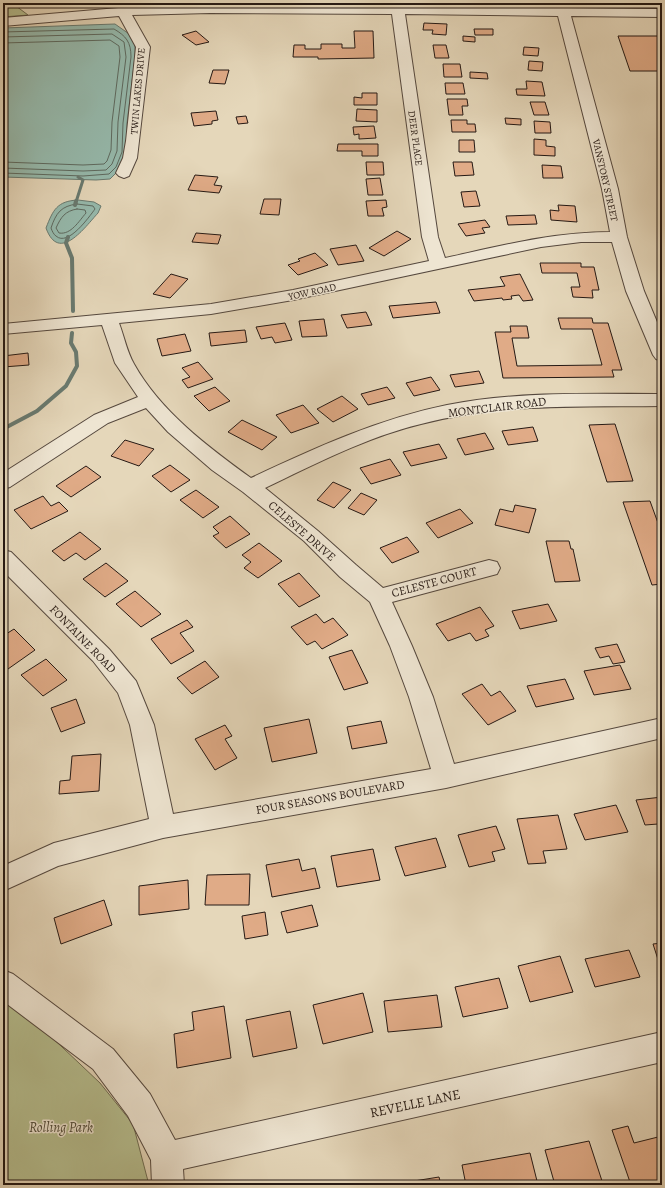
<svg xmlns="http://www.w3.org/2000/svg" width="665" height="1188" font-family="Alegreya,serif">
  <rect width="100%" height="100%" fill="#e5d7ba"/>
  <filter id="stains"><feTurbulence type="fractalNoise" baseFrequency=".005" numOctaves="4"/><feColorMatrix values="0 0 0 0 .2 0 0 0 0 .09 0 0 0 0 .02 0 0 0 .5 -.17"/></filter>
  <radialGradient id="worn" r=".72"><stop offset=".6" stop-color="#630" stop-opacity="0"/><stop offset="1" stop-color="#630" stop-opacity=".3"/></radialGradient>
  <!-- green -->
  <path fill="#b6be8f" stroke="#6e6c52" d="M3,3H12L28,15L3,17Z
    M3,991L100,1083L133,1124L149,1185H3Z"/>
  <!-- water -->
  <path fill="#96baad" stroke="#697a70" d="M115,24L132,36L135,46V57L127,123L126,153L120,169L110,179L96,180L3,177V28Z
    M78,200L94,202L101,206L98,213C85,227 59,264 46,228C53,210 57,201 78,200Z"/>
  <g fill="none" stroke-linecap="round" stroke-linejoin="round">
    <!-- shore -->
    <path stroke="#5e6a60" stroke-width="1" d="M3,32L114,29C126,36 131,42 131,57L123,123L122,152L116,167L109,174L83,176L3,173
      M3,37L112,34L124,42L126,57L118,122L117,151L112,164L106,170L83,171L3,168
      M3,43L110,40L119,46L120,57L112,122L111,150L107,161L104,164L83,165L3,162
      M77,204L93,206L95,209C89,217 68,247 56,236C54,235 52,231 51,228C56,213 61,206 77,204Z
      M77,209L85,210L86,213C79,221 71,235 59,233L56,228C61,217 65,211 77,209Z"/>
    <!-- stream-far1 -->
    <path stroke="#697a70" stroke-width="3" d="M76,202L83,180L78,177"/>
    <!-- stream -->
    <path stroke="#697a70" stroke-width="4" d="M75,205L76,201
      M68,237L66,243L72,258L73,311
      M3,429L37,411L66,386L77,366L76,352L71,343L72,333"/>
  </g>
  <!-- building -->
  <path fill="#e0ab87" stroke="#251914" d="M424,23L447,24L446,35L432,34L433,30H423Z
    M474,29H493V35H475Z
    M196,31L209,42L196,45L182,35Z
    M354,31H373L374,58L318,59V57H293L294,45H305V49H321V44H342V48H355Z
    M463,36L475,37V42L463,41Z
    M618,36H662V71H630Z
    M433,45H446L449,58H435Z
    M524,47L539,48L538,56L523,55Z
    M529,61L543,62L542,71L528,70Z
    M443,64H460L462,77H444Z
    M213,70H229L225,84L209,83Z
    M470,72L487,73L488,79L470,78Z
    M526,81L542,82L545,96L517,95L516,89H527Z
    M445,83H463L465,94H446Z
    M362,93H377V105H354V97L362,98Z
    M447,99H467L468,106H462L463,115H449Z
    M530,102H545L549,115H534Z
    M357,109L377,110V122L356,121Z
    M216,111L218,120L212,121V124L194,126L191,113Z
    M246,116L248,123L238,124L236,117Z
    M505,118L521,119V125L506,124Z
    M451,120H467V124H475L476,132H452Z
    M534,121L550,122L551,133H535Z
    M374,126L376,138L359,139V134L354,135L353,127Z
    M534,139L546,140V146L555,147V156L534,155Z
    M459,140H474L475,152H459Z
    M338,144H378V156H362V151H337Z
    M366,162H383L384,175H367Z
    M453,162H472L474,175L455,176Z
    M542,165L561,166L563,178H543Z
    M195,175L218,177L214,185L222,186L219,193L188,190Z
    M380,178L383,195H368L366,179Z
    M476,191L480,206L464,207L461,192Z
    M264,199H281L279,215L260,214Z
    M386,200L387,207L382,208L384,216H368L366,201Z
    M558,205L575,206L577,222L551,220L550,210L559,211Z
    M535,215L537,224L508,225L506,216Z
    M485,220L490,227L482,228L485,233L466,236L458,224Z
    M397,231L411,239L384,256L369,248Z
    M196,233L221,235L218,244L192,242Z
    M356,245L364,261L338,265L330,249Z
    M315,253L328,265L298,275L288,265L300,261L298,259Z
    M540,263H581V267H594L599,290H592L593,298L573,297L571,287H580L577,273H542Z
    M171,274L188,279L170,298L153,294Z
    M520,274L533,300L523,301L519,295L511,296L512,299L503,300L502,298L474,301L468,290L505,286L500,277Z
    M436,302L440,313L393,318L389,306Z
    M366,312L372,325L347,328L341,315Z
    M558,318H592L593,323H608L622,370H612L614,377L503,378L495,332H511L510,326H527L529,338H512L517,366L602,365L592,329H561Z
    M324,319L327,336L302,337L299,321Z
    M285,323L292,340L275,343L272,337L261,339L256,327Z
    M245,330L247,342L211,346L209,333Z
    M185,334L191,351L162,356L157,339Z
    M28,353L29,365L3,367V356Z
    M198,362L213,379L188,388L182,380L190,377L182,368Z
    M479,371L484,383L455,387L450,375Z
    M431,377L440,390L414,396L406,383Z
    M215,387L230,401L209,411L194,396Z
    M387,387L395,398L368,405L361,394Z
    M342,396L358,409L333,422L317,409Z
    M303,405L319,423L291,433L276,415Z
    M242,420L277,437L262,450L228,432Z
    M615,424L633,481L607,482L589,425Z
    M533,427L538,441L508,445L502,431Z
    M485,433L494,449L465,455L457,439Z
    M125,440L154,449L139,466L111,456Z
    M439,444L447,458L411,466L403,452Z
    M390,459L401,475L371,484L360,468Z
    M170,465L190,480L171,492L152,476Z
    M86,466L101,477L71,497L56,486Z
    M333,482L351,490L334,508L317,500Z
    M196,490L219,507L203,518L180,500Z
    M361,493L377,500L364,515L348,508Z
    M43,496L51,506L59,502L68,511L31,529L14,510Z
    M650,501L662,534V584L652,585L623,502Z
    M515,505L536,509L529,533L495,525L500,509L513,512Z
    M460,509L473,523L438,538L426,523Z
    M230,516L250,534L226,548L213,536L219,533L213,527Z
    M80,532L101,549L85,560L76,553L64,561L52,551Z
    M407,537L419,552L392,563L380,548Z
    M546,541H569L571,549H573L580,581L555,582Z
    M259,543L282,561L258,578L244,568L251,562L242,555Z
    M106,563L128,581L105,597L83,579Z
    M299,573L320,596L299,607L278,584Z
    M135,591L161,614L141,627L116,604Z
    M548,604L557,621L520,629L512,611Z
    M480,607L494,626L485,630L489,636L476,641L470,633L448,641L436,624Z
    M316,614L324,623L333,618L348,635L322,649L315,641L307,645L291,627Z
    M187,620L193,627L180,633L194,651L171,664L151,639Z
    M14,629L35,650L8,669L3,664V636Z
    M617,644L625,662L613,664L609,656L600,658L595,648Z
    M352,650L368,683L344,690L329,657Z
    M46,659L67,680L43,696L21,675Z
    M205,661L219,677L192,694L177,678Z
    M620,665L631,689L594,695L584,671Z
    M565,679L574,699L536,707L527,686Z
    M482,684L491,696L500,691L516,711L488,725L462,694Z
    M76,699L85,723L61,732L51,708Z
    M309,719L317,753L272,762L264,728Z
    M381,721L387,743L352,749L347,727Z
    M225,725L232,736L225,739L237,758L215,770L195,739Z
    M101,754L99,791L59,794L60,781L70,780L72,756Z
    M662,797V829L660,830L658,824L645,825L636,800Z
    M616,805L628,832L585,840L574,814Z
    M558,815L567,849L543,851L546,863L528,864L517,819Z
    M496,826L505,849L492,852L495,861L469,867L458,835Z
    M436,838L446,867L405,876L395,847Z
    M373,849L380,880L337,887L331,856Z
    M299,859L302,871L315,868L320,888L272,897L266,865Z
    M250,874L249,905H205L207,875Z
    M188,880L189,909L139,915V886Z
    M104,900L112,925L61,944L54,918Z
    M312,905L318,926L287,933L281,912Z
    M265,912L268,935L245,939L242,916Z
    M662,943V972L653,944Z
    M629,950L640,977L595,987L585,959Z
    M560,956L573,992L530,1002L518,966Z
    M499,978L508,1008L463,1017L455,987Z
    M363,993L373,1032L323,1044L313,1005Z
    M437,995L442,1027L388,1032L384,1001Z
    M224,1006L231,1058L177,1068L174,1034L194,1030L192,1012Z
    M290,1011L297,1048L253,1057L246,1020Z
    M628,1126L634,1143L662,1136V1185H631L612,1130Z
    M589,1141L603,1184L555,1185L545,1150Z
    M530,1153L538,1185H466L462,1165Z
    M439,1177L441,1185H389Z"/>
  <g fill="none" stroke-linecap="round" stroke-linejoin="round">
    <!-- minor casing -->
    <g stroke="#55483e" stroke-width="2">
      <path id="minor" d="M555,3H567L569,8L662,9V17L571,16L618,189L627,237L644,291L662,334V361L656,359L653,355L626,291L612,242H581L541,247L293,300L211,314L119,323C124,336 127,352 134,364C160,411 208,447 251,478C315,448 378,419 447,405C517,391 591,394 662,394V406C582,407 500,403 421,424C367,437 315,464 265,488L318,531L356,565L383,588L489,560L497,562L500,568L497,574L392,602L412,646L433,697L454,764L662,718V738L446,788L163,838L58,866L3,891V866L54,843L149,819L130,725L118,693L93,661L3,571V550L11,552L109,649L136,681L154,725L173,814L431,769L409,697L390,646L370,602L340,577L304,541L243,492L212,470L168,432L146,408L108,423L10,487L3,489V473L94,415L138,397L115,363L102,325L3,334V324L211,304L293,290L429,261L422,237L392,14L210,13L132,15L150,47L137,158L129,176L124,178L119,176L116,173L123,158L126,141L136,47L119,16L3,26V18L118,8L210,5L556,8ZM405,14L558,16L602,189L610,232C554,232 500,246 445,258L438,237Z
        M3,970L13,974L113,1049L150,1094L175,1140L662,1032V1062L183,1169L184,1185H152L151,1160L128,1116L93,1069L3,1001Z"/>
    </g>
    <!-- minor -->
    <use href="#minor" fill="#eee5d2" fill-rule="evenodd"/>
  </g>
  <g text-anchor="middle" stroke-width="3" stroke-linejoin="round" paint-order="stroke">
    <!-- far-street labels -->
    <g font-size="10" fill="#251914" stroke="#eee5d2">
      <text transform="translate(137 91) rotate(-85)" y="4">TWIN LAKES DRIVE</text>
      <text transform="translate(416 138) rotate(82)" y="4">DEER PLACE</text>
      <text transform="translate(606 180) rotate(77)" y="4">VANSTORY STREET</text>
      <text transform="translate(312 291) rotate(-12)" y="4">YOW ROAD</text>
    </g>
    <!-- street labels -->
    <g font-size="12" fill="#251914" stroke="#eee5d2">
      <text transform="translate(497 407) rotate(-7)" y="4">MONTCLAIR ROAD</text>
      <text transform="translate(302 531) rotate(41)" y="4">CELESTE DRIVE</text>
      <text transform="translate(434 582) rotate(-15)" y="4">CELESTE COURT</text>
      <text transform="translate(83 639) rotate(46)" y="4">FONTAINE ROAD</text>
      <text transform="translate(330 797) rotate(-10)" y="4">FOUR SEASONS BOULEVARD</text>
    </g>
    <!-- near-street labels -->
    <g font-size="14" fill="#251914" stroke="#eee5d2">
      <text transform="translate(415 1103) rotate(-12)" y="5">REVELLE LANE</text>
    </g>
    <!-- near-park labels -->
    <g font-size="14" font-style="italic" fill="#504b39" stroke="#eee5d2">
      <text x="61" y="1132">Rolling Park</text>
    </g>
  </g>
  <!-- margin -->
  <rect width="665" height="1188" fill="none" stroke="#e5d7ba" stroke-width="16"/>
  <rect x="4" y="4" width="657" height="1180" fill="none" stroke="#251914" stroke-width="2"/>
  <rect x="8" y="8" width="649" height="1172" fill="none" stroke="#251914"/>
  <rect width="100%" height="100%" filter="url(#stains)"/>
  <rect width="100%" height="100%" fill="url(#worn)"/>
</svg>
